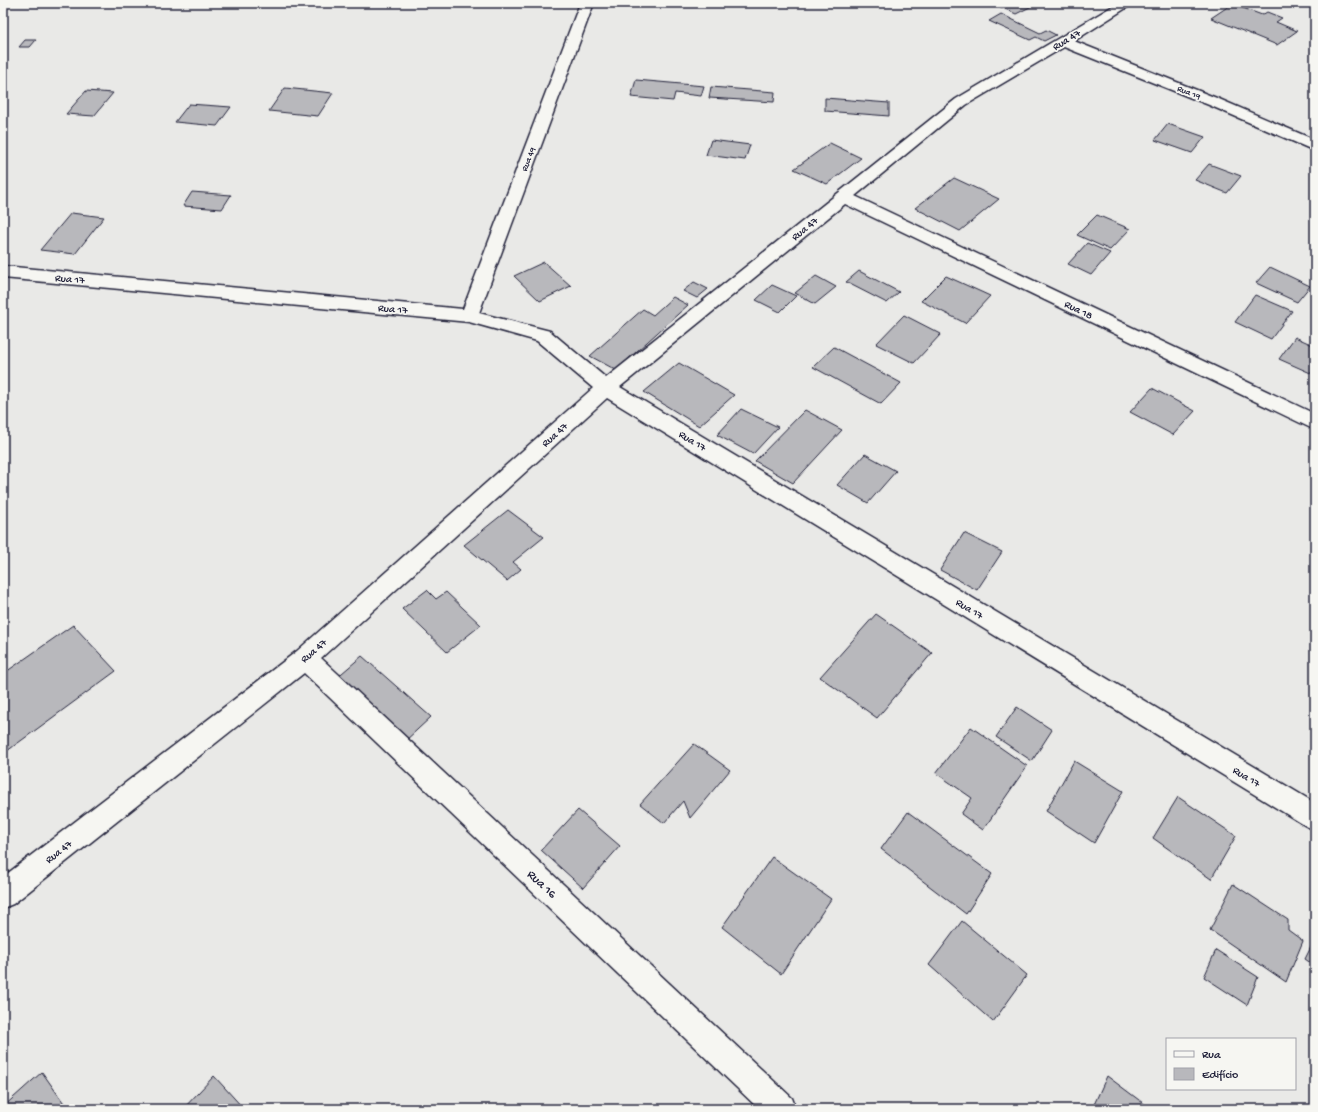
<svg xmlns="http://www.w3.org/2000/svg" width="1318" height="1112" font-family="'Gochi Hand',sans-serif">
  <rect width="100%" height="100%" fill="#e9e9e7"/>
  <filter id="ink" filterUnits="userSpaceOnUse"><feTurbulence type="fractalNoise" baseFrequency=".025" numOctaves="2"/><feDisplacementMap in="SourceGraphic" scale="8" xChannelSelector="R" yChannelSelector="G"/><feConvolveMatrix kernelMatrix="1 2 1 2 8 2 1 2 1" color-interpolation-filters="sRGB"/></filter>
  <g filter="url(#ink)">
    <!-- building -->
    <path fill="#b8b8bc" stroke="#22223b" d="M992,3H1034L1036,4L1016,14Z
      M1232,4L1262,15L1267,12L1282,18L1276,22L1297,31L1277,45L1211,18Z
      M1001,14L1040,33L1046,30L1056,35L1044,41L1036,37L1030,40L989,21Z
      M25,40H36L30,47H19Z
      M636,80L704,86L701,96L675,93L673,101L631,97Z
      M711,87L775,92L774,102L709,98Z
      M285,88L333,93L318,116L269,111Z
      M86,91L113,93L94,116L66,114Z
      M825,98L889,103V116L825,111Z
      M189,104L231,107L217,126L175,122Z
      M1168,124L1205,137L1192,153L1155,140Z
      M711,140L750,145L745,160L706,155Z
      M830,143L861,158L827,184L794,169Z
      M1209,164L1241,176L1227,193L1195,180Z
      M954,178L999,199L960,231L915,208Z
      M192,192L231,195L222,209L183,206Z
      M71,213L104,217L75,254L40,250Z
      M1097,215L1130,229L1110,250L1077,235Z
      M1087,243L1110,253L1091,275L1068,264Z
      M544,262L571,286L540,301L514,276Z
      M1270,267L1310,286L1297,302L1256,283Z
      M859,271L899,292L887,303L846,282Z
      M816,276L836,287L815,304L795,293Z
      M946,276L990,296L965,323L921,301Z
      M694,282L708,289L697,298L683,291Z
      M772,285L796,296L780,312L756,300Z
      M1255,295L1292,311L1271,339L1235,322Z
      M673,297L688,305L616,370L590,356L643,309L653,315Z
      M904,315L941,334L914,363L876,344Z
      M1295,337L1315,346V375L1279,359Z
      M834,347L901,383L881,404L813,367Z
      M679,363L734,395L699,426L644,392Z
      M1152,388L1195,411L1173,435L1130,412Z
      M741,409L778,427L753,454L717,435Z
      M805,410L842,430L793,483L755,461Z
      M865,454L896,471L868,503L837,485Z
      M508,510L544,537L513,562L521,569L507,581L464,545Z
      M964,533L1002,552L977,590L940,570Z
      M427,590L436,599L446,592L481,625L447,652L402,609Z
      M876,614L932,653L877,718L820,677Z
      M73,625L116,671L3,754V674Z
      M362,656L431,717L404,742L335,679Z
      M1017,707L1052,730L1032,761L996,737Z
      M971,727L1027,766L983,830L961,814L972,798L936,773Z
      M694,744L730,770L690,818L683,801L664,823L640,804Z
      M1074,761L1123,791L1094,843L1046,811Z
      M1178,797L1236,836L1211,879L1153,838Z
      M578,810L620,846L583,888L541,850Z
      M908,812L992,874L966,914L881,849Z
      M772,857L831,899L781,974L722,927Z
      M1233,884L1288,920V930L1303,941L1286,982L1210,930Z
      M962,921L1027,975L993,1022L929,965Z
      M1315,939V966L1305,959Z
      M1216,950L1258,977L1247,1005L1204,977Z
      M42,1072L68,1109H3V1107Z
      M214,1076L244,1109H183Z
      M1107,1076L1151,1109H1092Z"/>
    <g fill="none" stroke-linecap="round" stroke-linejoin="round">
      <!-- street casing -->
      <g stroke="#22223b" stroke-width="3">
        <path id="street" d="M580,3H594L479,313L550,331L606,378L956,99L1118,3H1134L1074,41L1219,99L1315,140V151L1209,105L1064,47L966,105L855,196L1315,414V430L845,204L620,387L1315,803V830L1306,826L607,398L321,658L792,1098L796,1109H759L304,673L13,904L3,908V877L297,651L593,388L537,341L469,322L3,278V266L463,309Z"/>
      </g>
      <!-- street -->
      <use href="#street" fill="#f6f6f2" fill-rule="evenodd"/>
    </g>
  </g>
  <g text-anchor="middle" stroke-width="3.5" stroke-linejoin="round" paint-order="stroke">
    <!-- far-street labels -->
    <g font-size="9" fill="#22223b" stroke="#f6f6f2">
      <text transform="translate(1189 92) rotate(22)" y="3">Rua 19</text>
      <text transform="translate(528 159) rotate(-69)" y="3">Rua 49</text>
    </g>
    <!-- street labels -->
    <g font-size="11" fill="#22223b" stroke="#f6f6f2">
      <text transform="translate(1066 39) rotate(-31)" y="4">Rua 47</text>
      <text transform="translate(804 228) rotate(-39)" y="4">Rua 47</text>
      <text transform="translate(70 278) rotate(5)" y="4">Rua 17</text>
      <text transform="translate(393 308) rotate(5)" y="4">Rua 17</text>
      <text transform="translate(1079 309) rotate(26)" y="4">Rua 18</text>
      <text transform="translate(554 434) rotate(-42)" y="4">Rua 47</text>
      <text transform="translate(693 440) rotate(31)" y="4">Rua 17</text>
      <text transform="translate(970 608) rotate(31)" y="4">Rua 17</text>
      <text transform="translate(313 650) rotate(-41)" y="4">Rua 47</text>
      <text transform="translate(1247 776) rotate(31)" y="4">Rua 17</text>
      <text transform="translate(58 851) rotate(-38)" y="4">Rua 47</text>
    </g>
    <!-- near-street labels -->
    <g font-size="13" fill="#22223b" stroke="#f6f6f2">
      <text transform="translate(543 883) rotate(43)" y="5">Rua 16</text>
    </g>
  </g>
  <!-- margin -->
  <rect width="1318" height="1112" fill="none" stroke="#f6f6f2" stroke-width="16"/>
  <rect x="8" y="8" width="1302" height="1096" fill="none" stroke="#22223b" stroke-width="1.5" filter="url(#ink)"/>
  <!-- legend -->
  <rect x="1166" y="1038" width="130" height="52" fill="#f6f6f2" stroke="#a1a1a9"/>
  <rect x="1174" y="1051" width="20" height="6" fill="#f6f6f2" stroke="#a1a1a9"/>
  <text x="1202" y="1058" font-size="12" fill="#22223b">Rua</text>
  <rect x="1174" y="1068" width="20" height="12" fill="#b8b8bc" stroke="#a1a1a9"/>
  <text x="1202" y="1078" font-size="12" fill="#22223b">Edifício</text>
</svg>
